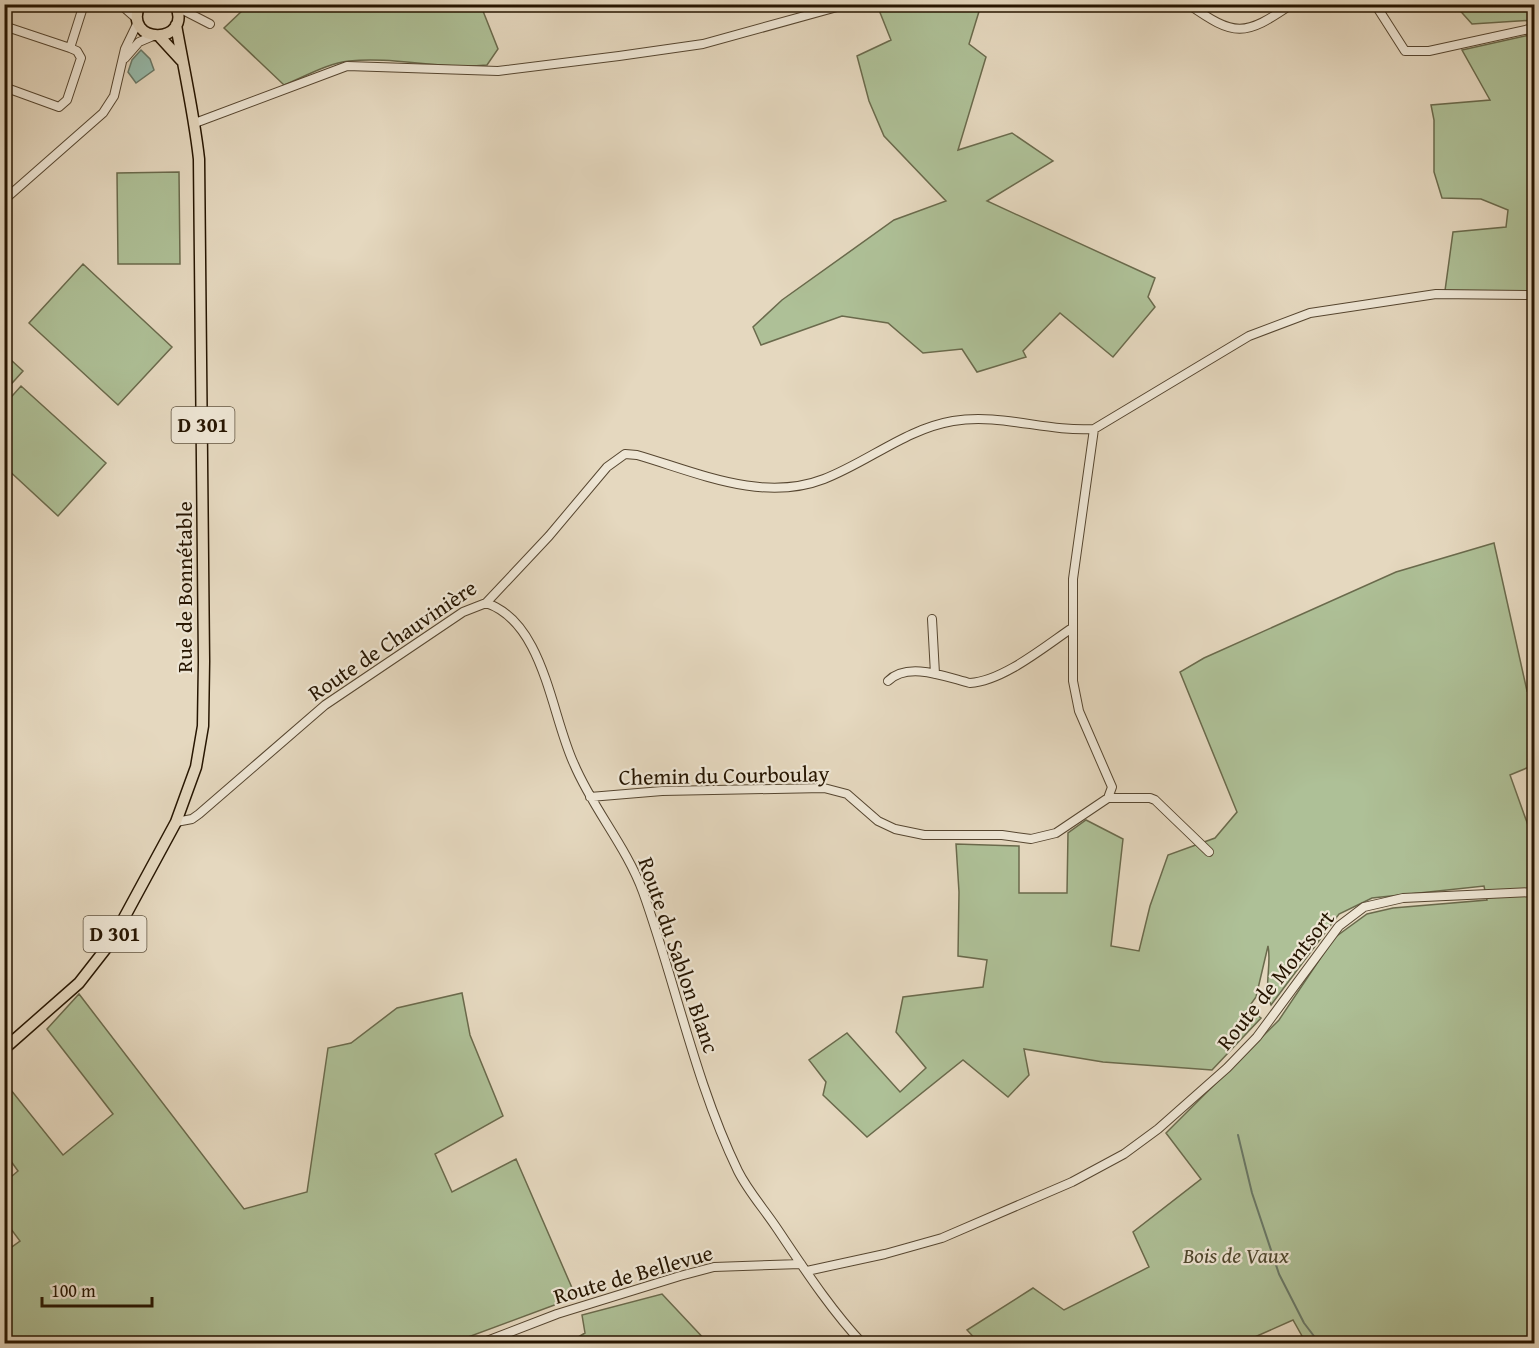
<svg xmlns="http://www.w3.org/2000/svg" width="1539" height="1348" font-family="'Gentium Book Plus',serif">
  <rect width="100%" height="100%" fill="#e5d8bf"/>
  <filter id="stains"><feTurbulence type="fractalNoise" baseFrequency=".00333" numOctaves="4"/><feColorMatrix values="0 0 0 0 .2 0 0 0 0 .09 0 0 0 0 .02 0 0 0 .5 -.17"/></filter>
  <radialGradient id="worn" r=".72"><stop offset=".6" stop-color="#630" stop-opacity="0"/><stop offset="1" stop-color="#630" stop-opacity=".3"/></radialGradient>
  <!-- green -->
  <path fill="#aec097" stroke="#6a6a4c" stroke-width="1.5" d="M240,5H471L483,11L498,49L487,65C440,70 395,56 349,61C328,63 304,77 284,85L224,28L244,9Z
    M877,5H981L969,44L986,57L958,150L1012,133L1053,161L987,201L1155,278L1148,297L1155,307L1113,357L1060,313L1023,351L1026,357L977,372L962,349L923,353L888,323L842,316L761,345L753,327L782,300L894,220L946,201L884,136L869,101L857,56L891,40Z
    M1455,5H1534V20L1472,24Z
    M1534,34V298H1444L1453,232L1506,227L1508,210L1481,199L1442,198L1434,172V120L1431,105L1490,100L1462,50Z
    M179,172L180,264H118L117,173Z
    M83,264L172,347L118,405L29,323Z
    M11,360L23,371L5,391V367Z
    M21,386L106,463L58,516L5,467V404Z
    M1494,543L1527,691L1534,689V765L1510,775L1534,842V1343H1306L1293,1320L1239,1344H980L967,1330L1033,1288L1064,1310L1149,1267L1133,1232L1201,1179L1166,1133L1279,1020L1334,938L1367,914L1393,908L1487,900L1484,886L1372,898L1339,914L1271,1005C1263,989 1272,964 1268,946L1256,997L1248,1008L1261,1018L1212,1070L1103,1062L1024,1049L1029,1075L1008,1097L963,1060L867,1137L823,1095L826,1082L809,1060L847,1033L900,1092L926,1068L896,1032L903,997L983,987L987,960L958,956L959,892L956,844L1019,846V893H1067L1068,833L1086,820L1123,839L1111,946L1139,951L1150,906L1168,855L1215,838L1237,812L1180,672L1204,658L1396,572Z
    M462,993L470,1035L503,1116L435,1154L452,1192L516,1159L576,1297L452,1343H5V1252L20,1241L5,1221V1182L18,1171L5,1153V1095L11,1090L63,1155L113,1114L47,1029L79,994L244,1209L307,1192L328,1048L351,1043L397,1008Z
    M662,1294L708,1343H568L585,1333L582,1315Z"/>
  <!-- water -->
  <path fill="#97bbac" stroke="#6a7968" stroke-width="1.5" d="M141,50L150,59L154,70L136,83L128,72L132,60Z"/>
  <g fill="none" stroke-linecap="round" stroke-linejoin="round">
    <!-- stream -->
    <path stroke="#6a7968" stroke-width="2" d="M1238,1135L1252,1193L1279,1274L1304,1323L1320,1344"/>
    <!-- minor casing -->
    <g stroke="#564630" stroke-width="10">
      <path id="minor" d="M120,4L137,19
        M1188,4C1235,37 1244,37 1292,4
        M1375,4L1405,51H1429L1534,28
        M177,7L210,24
        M4,26L70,48L77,51L81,58L67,100L59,107L4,87
        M70,48L84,4
        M125,58L139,42L153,36
        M195,123L347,66L498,71L619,56L703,44L848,4
        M4,200L103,113L114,96L125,49L138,22
        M1094,429L1073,579V681L1079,711L1112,787L1108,798
        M486,603C544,622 551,715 574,764C593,809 626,846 643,892C676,984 695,1082 738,1171C748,1191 764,1209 776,1227C803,1267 830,1309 863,1344
        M932,619L935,674
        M888,681C908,661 946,677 970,683C1003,681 1044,647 1072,628
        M590,797L662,791L824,788L847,794L878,821L895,829L924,835H1002L1031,839L1056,833L1108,798H1150L1155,800L1209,852
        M176,822L192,819L199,814L325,705L463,612L486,603L549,536L607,467L625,454L637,455C696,472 762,503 824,479C868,462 906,429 953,421C1001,413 1046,432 1094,429L1249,336L1310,313L1436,294L1534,295
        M807,1271L885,1254L942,1238L1072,1182L1124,1154L1158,1129L1227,1068L1257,1037L1339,926L1364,907L1403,898L1534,892
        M479,1344L557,1314L680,1276L714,1267L801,1264"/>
    </g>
    <!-- major casing -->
    <g stroke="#261501" stroke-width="13">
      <path id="major" d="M140,4C121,46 195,45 175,4
        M159,36L181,60
        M4,1049L79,983L111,942L176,822L196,767L203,726L204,661L199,159C194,114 184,70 176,25"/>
    </g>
    <!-- minor -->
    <use href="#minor" stroke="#eee6d5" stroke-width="8"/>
    <!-- major -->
    <use href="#major" stroke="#e5d8bf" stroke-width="10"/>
  </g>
  <g text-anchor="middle" stroke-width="4.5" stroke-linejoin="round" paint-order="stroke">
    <!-- shield labels -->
    <g fill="#eee6d5" stroke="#625441" stroke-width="1.5">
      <rect x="171.5" y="407" width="63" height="36" rx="4.5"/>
      <rect x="83.5" y="916" width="63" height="36" rx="4.5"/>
    </g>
    <g font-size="21" font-weight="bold" fill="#261501">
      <text x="203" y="432">D 301</text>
      <text x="115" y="941">D 301</text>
    </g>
    <!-- street labels -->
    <g font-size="22" fill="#261501" stroke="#eee6d5">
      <text transform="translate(184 587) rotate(-90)" y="8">Rue de Bonnétable</text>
      <text transform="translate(392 640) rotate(-34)" y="8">Route de Chauvinière</text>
      <text transform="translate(724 775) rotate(-1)" y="8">Chemin du Courboulay</text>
      <text transform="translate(679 955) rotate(71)" y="8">Route du Sablon Blanc</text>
      <text transform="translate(1275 980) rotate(-51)" y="8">Route de Montsort</text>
      <text transform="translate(633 1274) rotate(-16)" y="8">Route de Bellevue</text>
    </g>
    <!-- park labels -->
    <g font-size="22" font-style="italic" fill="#4f482e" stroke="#eee6d5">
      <text x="1236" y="1263">Bois de Vaux</text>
    </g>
  </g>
  <!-- margin -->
  <rect width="1539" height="1348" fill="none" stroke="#e5d8bf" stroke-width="24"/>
  <rect x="6" y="6" width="1527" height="1336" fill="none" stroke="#261501" stroke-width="3"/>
  <rect x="12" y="12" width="1515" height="1324" fill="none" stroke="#261501" stroke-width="1.5"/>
  <!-- scale -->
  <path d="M42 1297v9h110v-9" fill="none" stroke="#261501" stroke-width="3"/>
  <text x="51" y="1297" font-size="18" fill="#261501" stroke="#eee6d5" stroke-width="4.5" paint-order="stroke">100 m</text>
  <rect width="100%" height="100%" filter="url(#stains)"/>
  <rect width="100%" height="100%" fill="url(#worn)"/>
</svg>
